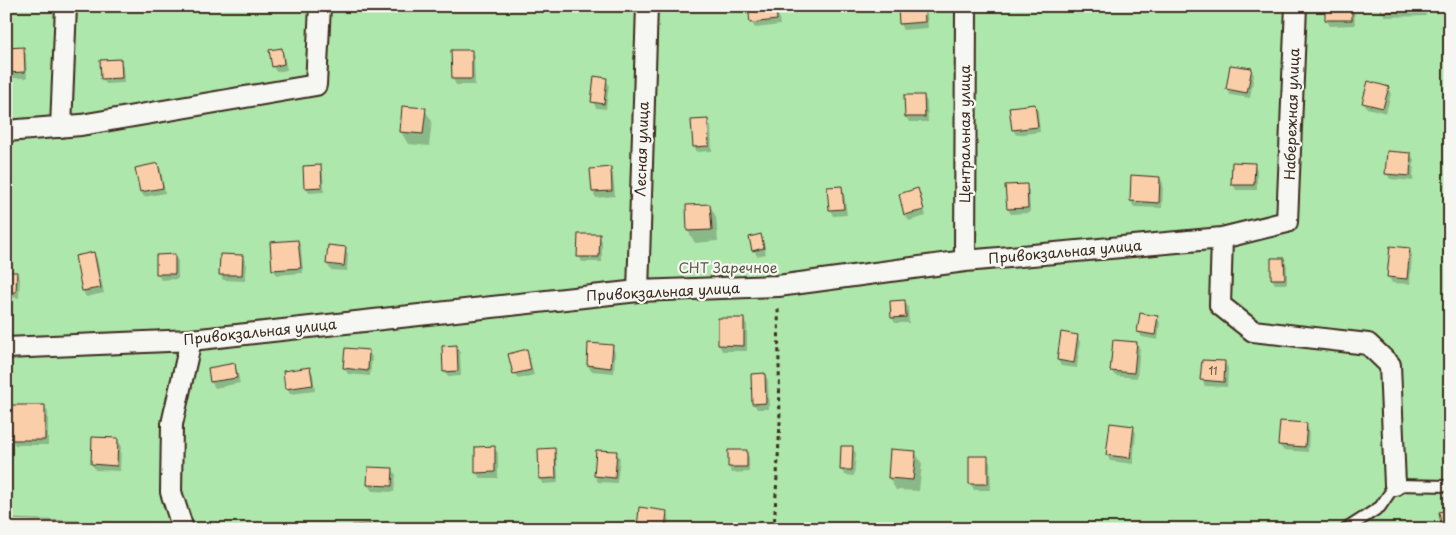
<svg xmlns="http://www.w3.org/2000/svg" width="1456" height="535" font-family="'Playpen Sans',sans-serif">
  <rect width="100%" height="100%" fill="#f7eee3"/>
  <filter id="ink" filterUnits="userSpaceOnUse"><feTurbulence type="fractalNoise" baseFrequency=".02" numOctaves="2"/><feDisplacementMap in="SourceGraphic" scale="10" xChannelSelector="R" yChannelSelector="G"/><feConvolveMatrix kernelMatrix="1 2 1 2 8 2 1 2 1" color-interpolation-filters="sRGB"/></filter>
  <g filter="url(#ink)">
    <!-- green -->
    <path fill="#aee7ab" stroke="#748864" d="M6,6H1450V529H316L6,519Z"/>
    <!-- shadow -->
    <path fill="#0003" d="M749,6H777L780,25L755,28L752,23Z
      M924,6L927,12L928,28L903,30L900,24L899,8Z
      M1182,6H1219V11L1186,12Z
      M1326,6H1354L1355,25L1330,26L1326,20Z
      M1382,6H1425L1426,16L1386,17L1382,11Z
      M6,49H23L26,54L27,78H7Z
      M281,49L284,55L287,70L276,72L273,66Z
      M471,51L474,57L475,85H456L453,79L452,52Z
      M120,60L123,66L124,83L106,84L102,78Z
      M1251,70L1254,75L1250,98L1230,95L1227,89Z
      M606,79L609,85L606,109L596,108L593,102Z
      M1388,88L1391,94L1386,113L1367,108L1364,103Z
      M924,96L927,102L928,122H909L906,117Z
      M1035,105L1038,111L1040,132L1016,135L1013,129Z
      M425,110L432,121L429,146L408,144L401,132Z
      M707,121L711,126L712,151L697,152L694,146Z
      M1411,154L1414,160L1413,181L1390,179L1387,174Z
      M158,164L161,170L165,193L144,197L141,192Z
      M1254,164L1257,170V190H1236L1233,184Z
      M320,167L323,172L324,192L309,193L306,187Z
      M610,169L613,174L615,196L596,198L593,192Z
      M1160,178L1163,183L1162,208L1134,207L1131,201Z
      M1026,186L1029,191L1030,213L1011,214L1008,209Z
      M841,187L844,193L847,215L833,216L830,210L828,188Z
      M918,190L921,195L926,216L909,221L905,215L900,194Z
      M710,205L716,217L718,241L695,243L688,231Z
      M599,235L602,241V262H582L579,256Z
      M760,235L763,241L766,254L757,256L754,250Z
      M298,241L301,247L303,273L277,275L273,269Z
      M345,248L348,254L347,271L331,270L327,264Z
      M1409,249L1412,254L1410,284L1392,283L1389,277Z
      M94,253L97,259L104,293L86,297L83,291L77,257Z
      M174,256L178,261V279L161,280L158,274Z
      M242,256L246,262L245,281L223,280L220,274Z
      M1284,260L1287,265V284H1275L1272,279Z
      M6,273H17L20,279L19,298L6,297Z
      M905,302L908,307L909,323H895L892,318Z
      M1157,317L1160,323L1158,340L1142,337L1138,331Z
      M719,319H743L747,325V351H722L719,345Z
      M1077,336L1080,342L1077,368L1061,366L1058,360Z
      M1136,343L1140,349L1137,378L1115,376L1111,370Z
      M590,344L612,346L615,352L614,373L591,371L588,365Z
      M456,346L460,352L461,376L448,377L444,371Z
      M526,351L529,357L534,375L518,379L515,374L510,355Z
      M369,352L372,357L370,376L348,374L344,368Z
      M1225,363L1228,368L1227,387L1205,386L1202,380Z
      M234,364L237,370L240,383L215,388L211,382L209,369Z
      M310,368L313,374L315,391L290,394L287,389L284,372Z
      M765,375L768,380L769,409H757L753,403Z
      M44,406L48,412V445H15L12,440Z
      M1306,424L1309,430L1308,452L1283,450L1279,445Z
      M1111,425L1133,427L1136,433L1133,464L1110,461L1107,455Z
      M93,438L117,439L121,445L120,471L95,470L92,464Z
      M494,448L498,453V478H480L476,472Z
      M852,448L856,453L854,476L845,475L841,470Z
      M554,450L557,455L558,483L543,484L540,478Z
      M597,451L616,453L620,458L617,483L598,482L595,476Z
      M729,451H746L749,457V472L732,473L729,467Z
      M915,452L922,464L919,491L896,490L889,478Z
      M971,457H987L990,463L991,490H974L971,484Z
      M392,469L396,475L394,492L372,491L368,485Z
      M666,512L669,518L668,529H638Z"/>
    <!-- building -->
    <path fill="#f9cea8" stroke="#3b2a1e" d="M748,6H776L777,20L750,23Z
      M924,6L925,22L899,24L898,7Z
      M1325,6H1352V20H1325Z
      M1381,6H1423V10L1381,12Z
      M24,47L25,72L6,73V48Z
      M282,48L284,64L272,67L269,50Z
      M451,50H472V79H452Z
      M121,59L122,78L101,79L100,60Z
      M1230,65L1252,68L1247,93L1226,89Z
      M594,76L607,78L604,104L591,102Z
      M1368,81L1389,87L1383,108L1362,103Z
      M904,95H924L925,117H905Z
      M1035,104L1038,127L1012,130L1009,107Z
      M402,106L426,108L423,134L400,132Z
      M708,119L709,146L693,147L691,120Z
      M1387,151L1411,153L1410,176L1385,174Z
      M1232,162L1255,163L1254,185H1231Z
      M158,163L163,188L140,192L135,168Z
      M321,165L322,187L304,188L303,166Z
      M611,167L612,191L592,192L590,169Z
      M1131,175L1160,177L1159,203L1130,201Z
      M1027,184L1028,208L1007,209L1005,185Z
      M842,186L844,209L829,210L827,187Z
      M918,188L924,210L904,215L899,194Z
      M710,204L712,230L687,231L686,205Z
      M578,234H600L599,257H577Z
      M761,234L764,248L752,251L749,237Z
      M298,240L301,268L272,270L270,242Z
      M328,245L346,247L344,266L326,264Z
      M1390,246L1410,248L1407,279L1387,277Z
      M94,252L101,288L82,291L75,256Z
      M175,254V274H156V255Z
      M220,254L243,255L242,275H219Z
      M1271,258H1284L1285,279H1271Z
      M6,272H17L16,292H6Z
      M905,300L906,317L891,318L890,301Z
      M1140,313L1158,316L1155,335L1137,332Z
      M718,318H744V346L718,345Z
      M1061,332L1078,335L1074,363L1057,360Z
      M1113,340L1137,342L1134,373L1110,371Z
      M588,343L613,345L611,368L587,365Z
      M457,345L458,371L443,372L442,346Z
      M345,348L369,350L368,371L343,368Z
      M527,349L531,370L513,374L508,354Z
      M1202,360L1225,361L1224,382L1200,380Z
      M235,363L237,378L210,382L208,368Z
      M310,367L313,385L285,389L283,371Z
      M765,373L766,403L752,404L751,374Z
      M10,405H45V440H11Z
      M1280,421L1307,423L1305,447L1278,445Z
      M1110,423L1134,426L1130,458L1106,455Z
      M92,437L118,438L117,466L91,464Z
      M495,446V472L475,473V447Z
      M841,446H853L852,470H840Z
      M555,448L556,478L539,479L538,449Z
      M890,449L916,451L913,480L888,478Z
      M596,450L617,451L615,478L594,476Z
      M728,450H747V467H728Z
      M969,456H988V484H969Z
      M368,467L393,468L392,486L367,485Z
      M639,507L667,511L665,529H637Z
      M1450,509V529H1442L1439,512Z
      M370,524V529H352V525Z
      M789,525L807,526L806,529H788Z"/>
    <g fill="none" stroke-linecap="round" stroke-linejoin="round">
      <!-- lane casing -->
      <g stroke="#3b2a1e" stroke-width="14">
        <path id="lane" d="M1346,529L1380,507L1395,485L1450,486"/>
      </g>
      <!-- street casing -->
      <g stroke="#3b2a1e" stroke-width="24">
        <path id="street" d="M61,127L66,6
          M6,131L81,125L316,85L320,6
          M1222,238L1220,305L1253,331L1368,344L1390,365L1395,485
          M965,261L966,6
          M638,291L647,6
          M6,348L191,340L638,291L778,286L965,261L1222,238L1287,222L1296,6
          M183,529L171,492L172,424L191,340"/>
      </g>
      <!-- path -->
      <path stroke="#3b2a1e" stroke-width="3" stroke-dasharray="4 4" stroke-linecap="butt" d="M774,529L780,423L778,307"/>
      <!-- lane -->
      <use href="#lane" stroke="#f6f6f2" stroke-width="10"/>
      <!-- street -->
      <use href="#street" stroke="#f6f6f2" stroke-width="20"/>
    </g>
  </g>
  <g text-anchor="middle" stroke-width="4.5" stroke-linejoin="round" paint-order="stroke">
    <!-- number labels -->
    <g font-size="11" fill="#6a5340">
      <text x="1213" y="375">11</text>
    </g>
    <!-- street labels -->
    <g font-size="14" fill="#3b2a1e" stroke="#f6f6f2">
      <text transform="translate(1292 114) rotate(-88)" y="5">Набережная улица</text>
      <text transform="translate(965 134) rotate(-90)" y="5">Центральная улица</text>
      <text transform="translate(642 149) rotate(-88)" y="5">Лесная улица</text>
      <text transform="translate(1065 252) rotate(-5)" y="5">Привокзальная улица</text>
      <text transform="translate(663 292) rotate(-3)" y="5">Привокзальная улица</text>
      <text transform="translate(260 332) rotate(-6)" y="5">Привокзальная улица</text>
    </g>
    <!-- park labels -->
    <g font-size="14" fill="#585941" stroke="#f6f6f2">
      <text x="728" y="273">СНТ Заречное</text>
    </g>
  </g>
  <!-- margin -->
  <rect width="1456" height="535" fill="none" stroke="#f6f6f2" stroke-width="25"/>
  <rect x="12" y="12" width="1431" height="510" fill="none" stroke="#3b2a1e" stroke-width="2" filter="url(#ink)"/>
</svg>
